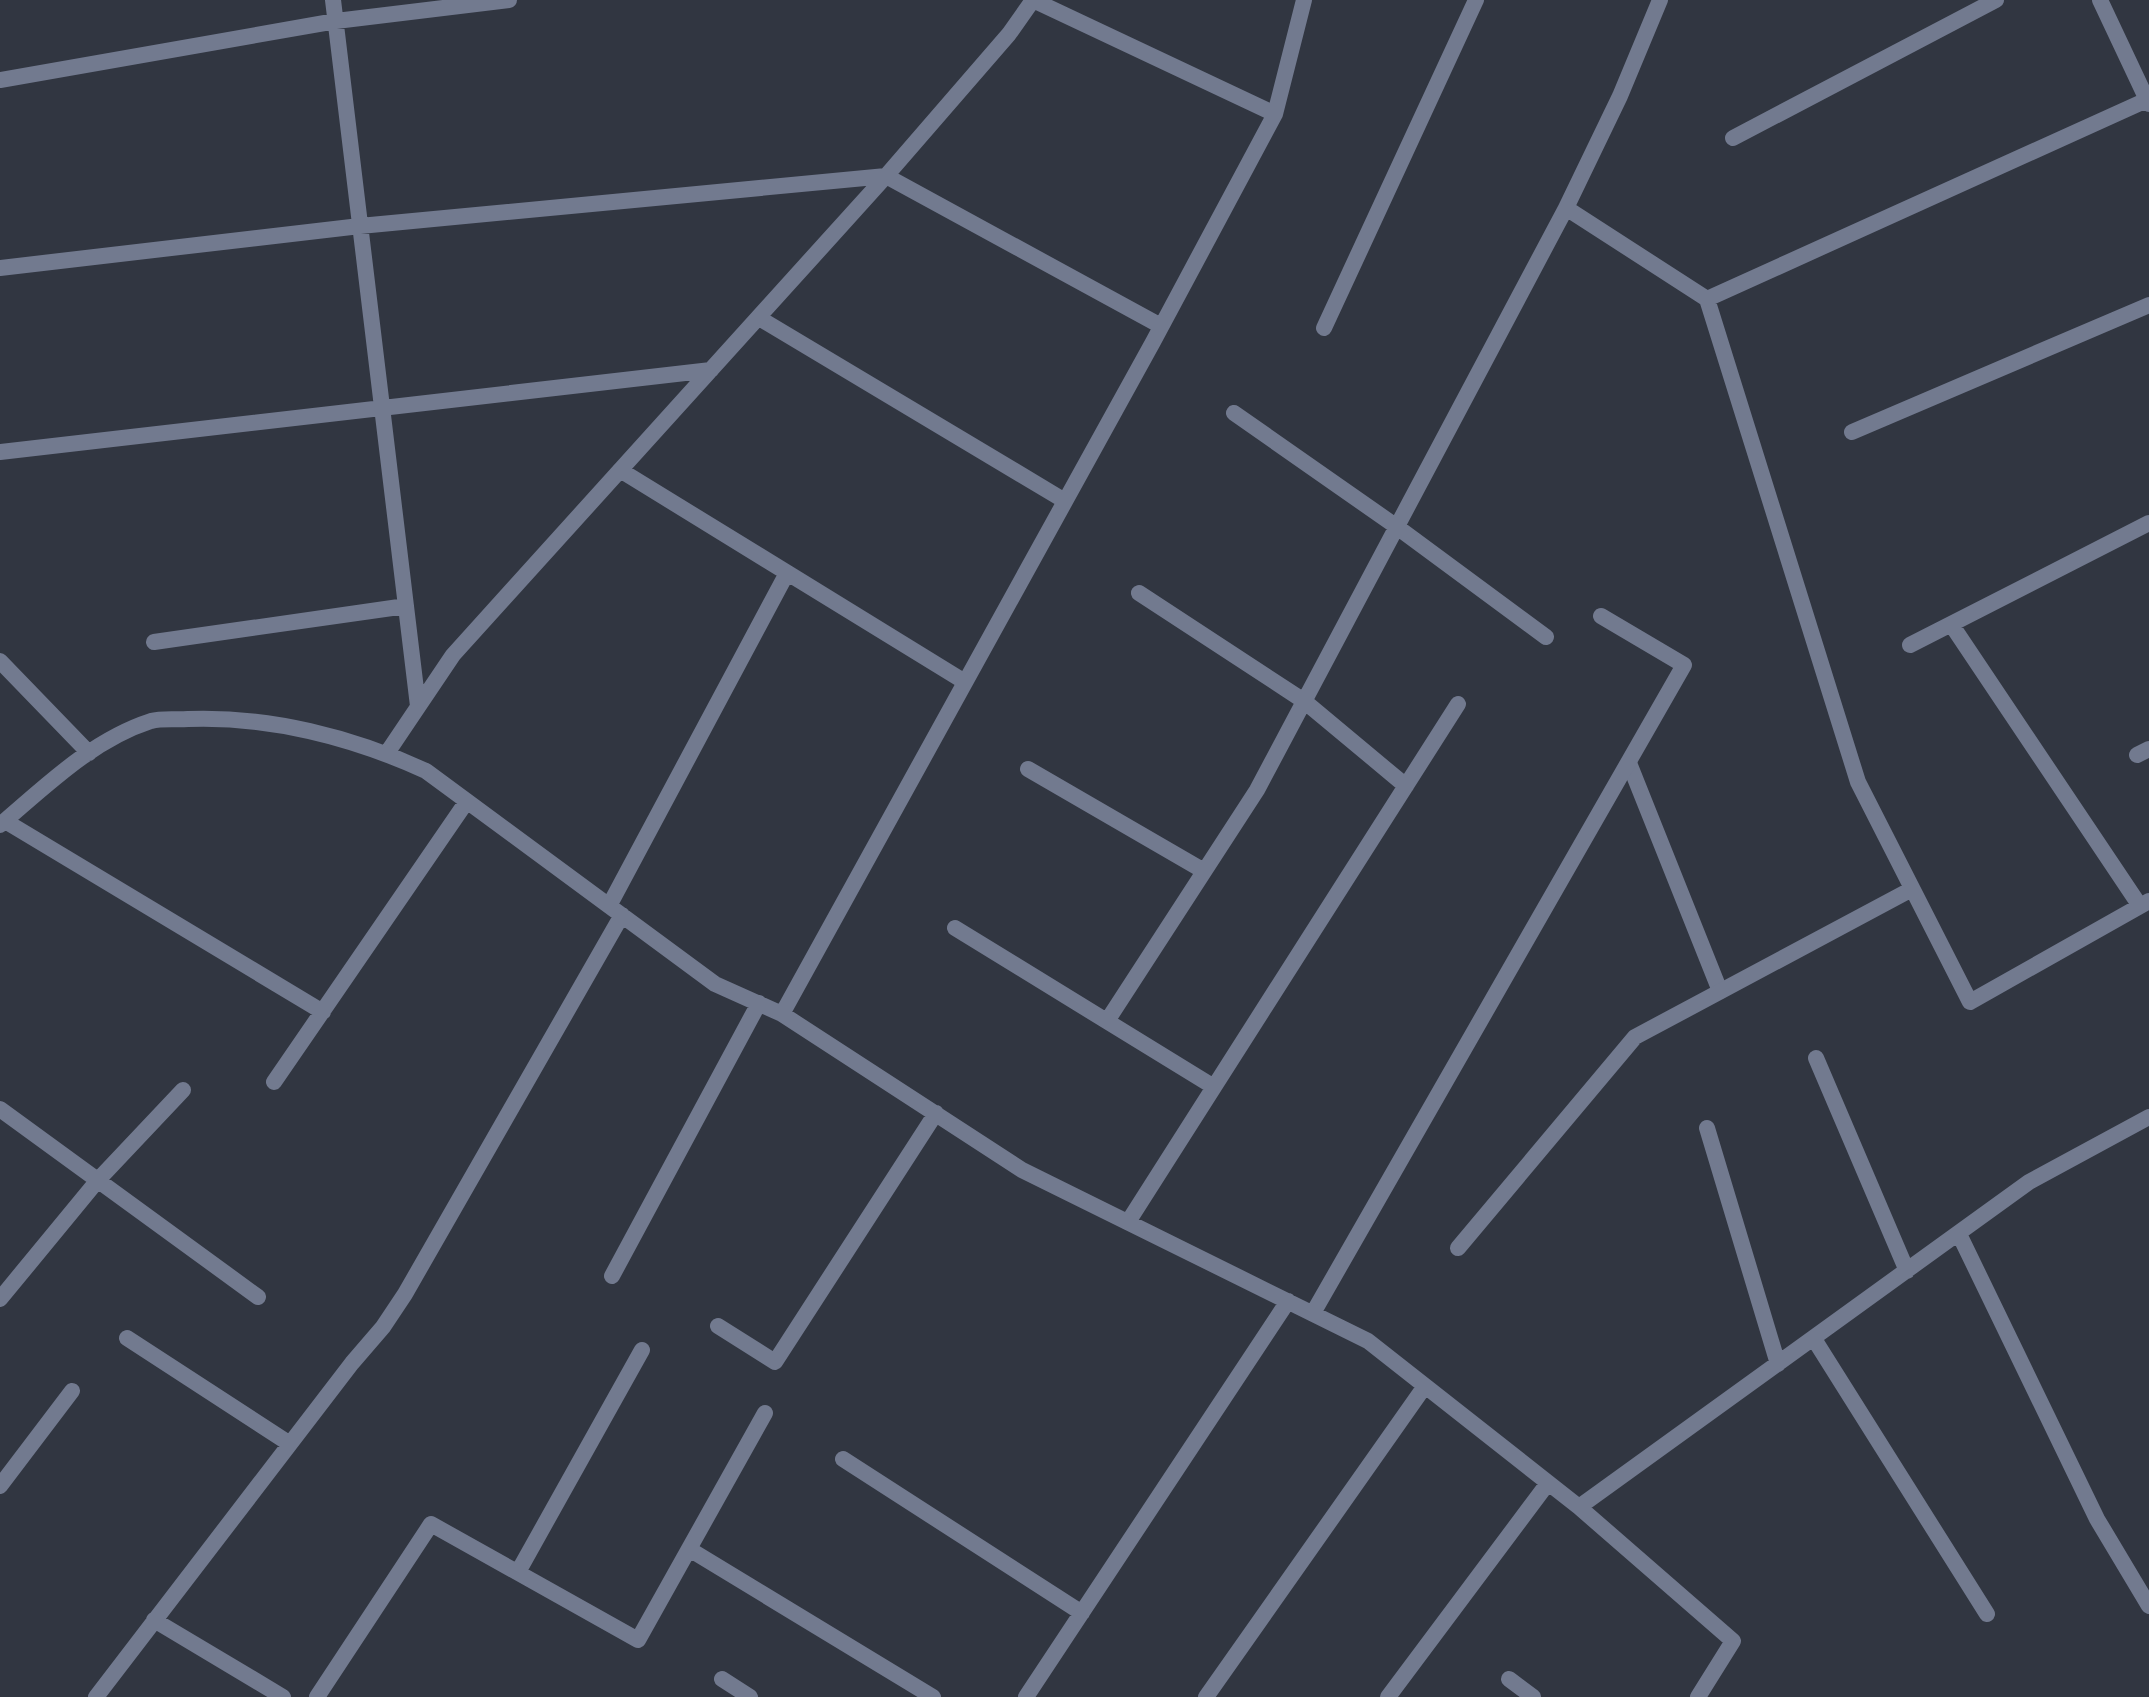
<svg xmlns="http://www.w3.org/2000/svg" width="2149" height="1697" font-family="Quicksand,sans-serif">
  <rect width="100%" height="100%" fill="#313641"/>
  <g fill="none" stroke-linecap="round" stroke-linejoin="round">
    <!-- service -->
    <path stroke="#727a8f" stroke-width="16" d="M1629,763L1720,991"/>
    <!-- minor -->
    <path stroke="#727a8f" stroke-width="16" d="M333,0L418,706
      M1033,0L1275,114
      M1660,0L1620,96L1566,208L1707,299L2149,99
      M2100,0L2149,104
      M0,80L336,21L509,0
      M1733,138L1996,0
      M0,268L360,226L886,176L1161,326
      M1707,299L1858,782L1970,1002L2149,901
      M759,318L1065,501
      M1324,328L1476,0
      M1234,413L1397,527L1546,637
      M1852,432L2149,305
      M0,452L711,370
      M620,470L965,682
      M1139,593L1304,701L1406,786
      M1951,624L2140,906
      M154,642L406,606
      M1910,645L2149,523
      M0,661L89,753
      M387,753L453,655L886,176L1009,34L1033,0
      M2137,755L2149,749
      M1028,769L1204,871
      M5,821L323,1012
      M0,825C46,786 92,740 151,721C162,718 176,720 188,719C269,716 352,737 426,771L715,984L782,1014L1022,1170L1368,1341L1579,1507L2029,1182L2149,1117
      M609,906L787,573
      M955,928L1214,1087
      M782,1014L1153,342L1275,114L1304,0
      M1107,1021L1257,790L1566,208
      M1816,1058L1907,1271
      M274,1082L467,801
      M0,1109L258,1297
      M1707,1128L1778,1364
      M1128,1222L1458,704
      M1959,1234L2097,1519L2149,1606
      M1458,1248L1635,1037L1912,889
      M612,1276L759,1003
      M0,1299L98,1180L183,1090
      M1313,1313L1684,665L1601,616
      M718,1326L775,1362L936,1113
      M127,1338L290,1444
      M1814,1339L1987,1614
      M843,1459L1082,1613
      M0,1486L72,1391
      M1579,1507L1733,1641L1698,1697
      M689,1549L933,1697
      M518,1572L642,1350
      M154,1620L283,1697
      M722,1679L750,1697
      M1509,1679L1533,1697
      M96,1697L352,1363L383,1327L405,1294L622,915
      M317,1697L431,1524L638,1640L765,1413
      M1026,1697L1288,1301
      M1206,1697L1425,1386
      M1388,1697L1548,1483"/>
  </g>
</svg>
